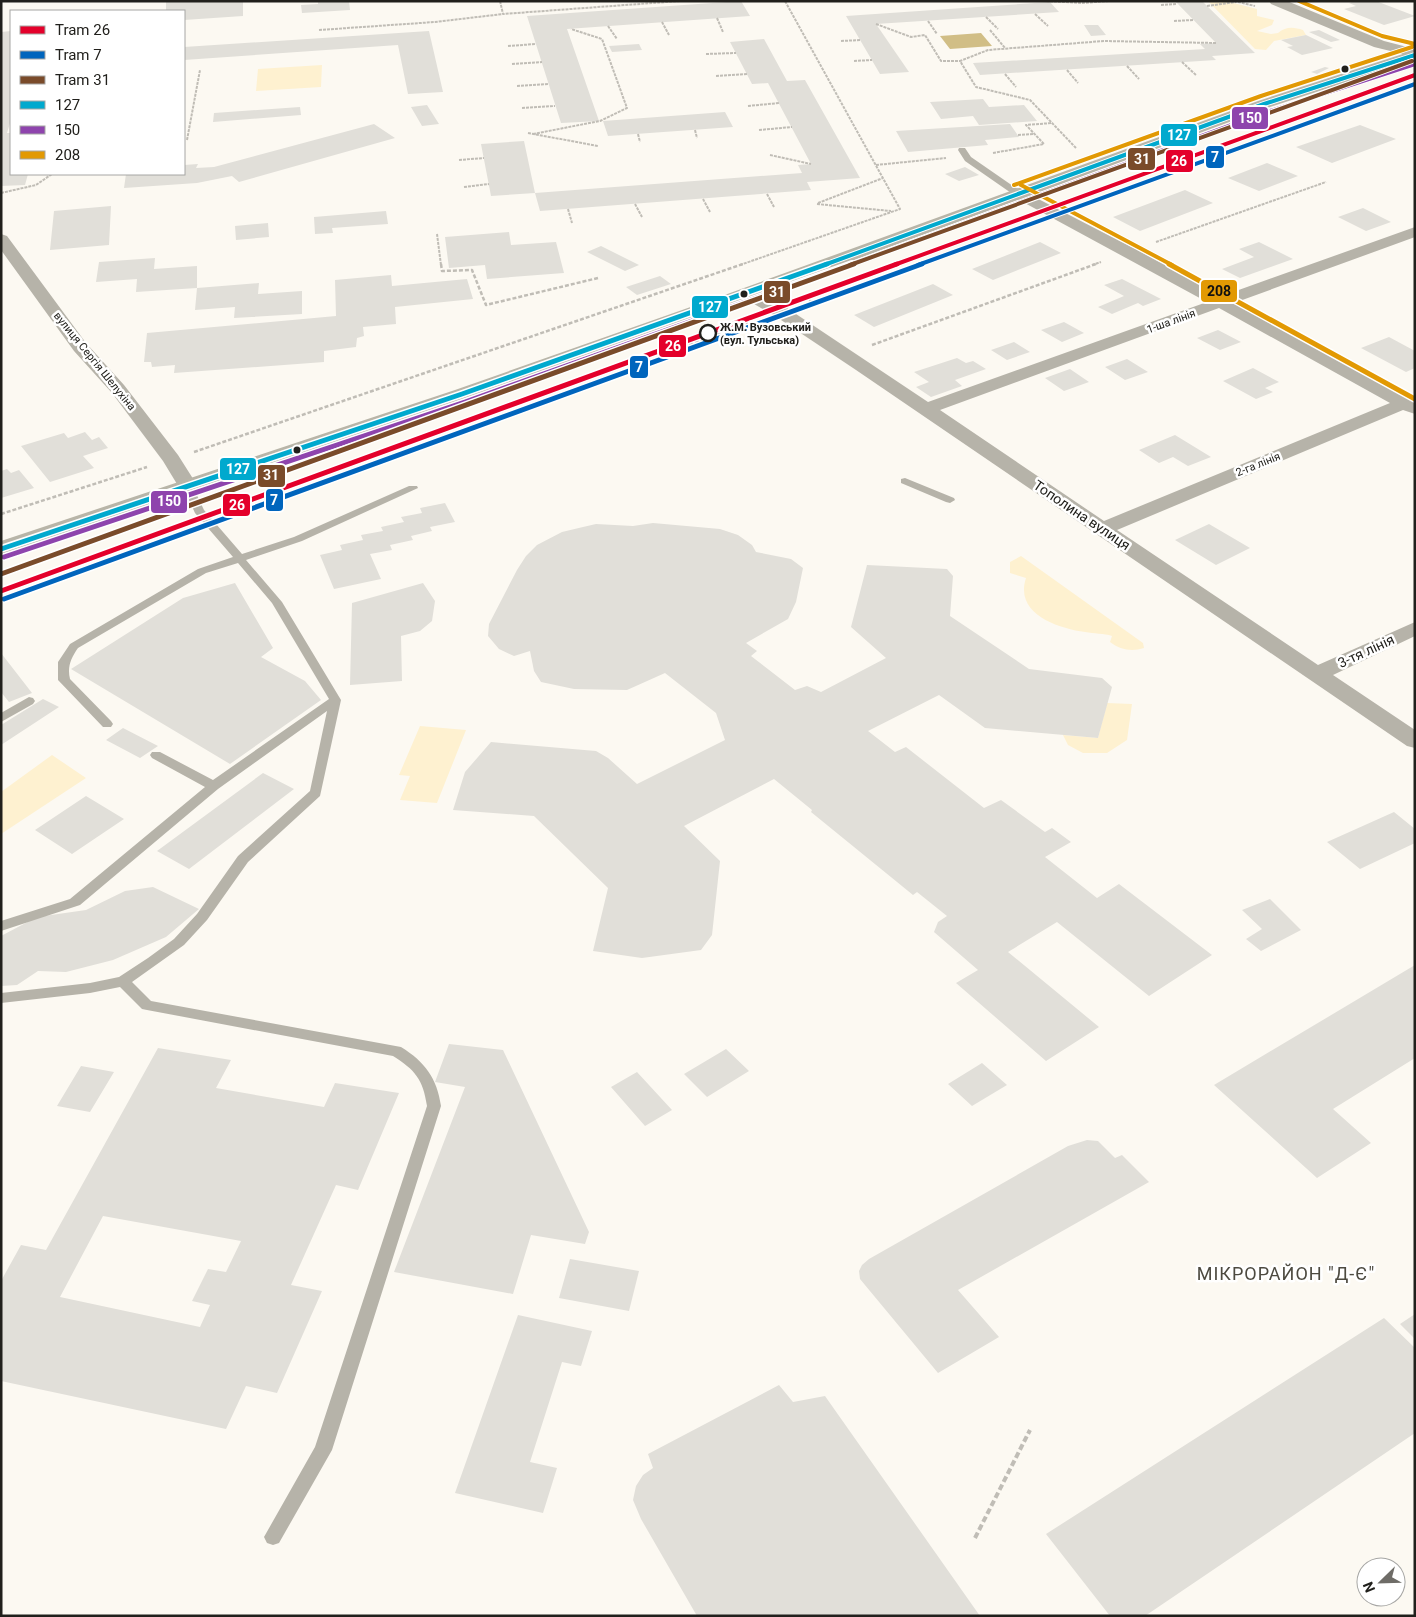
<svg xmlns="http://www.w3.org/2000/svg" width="1416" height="1617" font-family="Roboto,sans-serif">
  <rect width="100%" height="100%" fill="#fcf9f2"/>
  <!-- green -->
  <path fill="#fef1d0" d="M1208,1H1226L1257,9V16L1274,20L1272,25L1257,31L1271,34L1278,33C1286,26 1294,27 1303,30L1306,35L1274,41L1266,50L1255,49Z
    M322,65L321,87L256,91L258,69Z
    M1021,556L1143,643L1144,648C1132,652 1120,650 1110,642L1112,636C1104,633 1094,634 1085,632C1058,628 1014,614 1026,578L1010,573V562Z
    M1107,703L1132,704L1127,740L1107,753H1083L1068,745L1063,735L1098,738Z
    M420,726L466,730L437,803L400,800L410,776L399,775Z
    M52,755L86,778L1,834V792Z"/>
  <!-- water -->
  <path fill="#d1be86" d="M981,33L992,46L950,49L940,36Z"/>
  <!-- building -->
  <path fill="#e1dfd9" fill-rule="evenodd" d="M166,1H243V16L184,20V11H166Z
    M318,1H349L350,10L302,13L301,5L318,4Z
    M741,1L750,16L567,29L599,121L561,123L527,16Z
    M1175,1H1202L1255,53L1212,56L1216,60L980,75L973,63L1205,49L1200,44L1216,43Z
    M1355,1H1376L1415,16L1384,25L1344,9L1356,6L1349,3Z
    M1050,2L1059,12L876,24L909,72L880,74L846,16Z
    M1084,25H1098L1106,35L1091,36Z
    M1319,30L1340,40L1331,42L1309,32Z
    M11,31V120L7,133H11V174H28L25,185L1,186V32Z
    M429,31L443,92L408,94L398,45L184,60V47Z
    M1306,35L1333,48L1302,55L1287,47L1293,46L1281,40Z
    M764,39L787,81L805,80L860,178L807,182L811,190L540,211L535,193L491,196L481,144L524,141L535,193L802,173L798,165L811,164L768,83L752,84L730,42Z
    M639,44L642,50L612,52L609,46Z
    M1325,67L1329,68L1317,74L1311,72Z
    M983,99L989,107L1024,105L1037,121L979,125L973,116L941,119L930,102Z
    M427,105L439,124L422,126L411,107Z
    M300,107L301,115L213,122L214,113Z
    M725,112L733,127L608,136L603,121Z
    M374,124L395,138L239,182L232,176L197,183L124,188L126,174H184V165L198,164L196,168L214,167Z
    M1010,124L1019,137L985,140L988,145L908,152L896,131Z
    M1360,125L1396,139L1332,163L1296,147Z
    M1267,163L1298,176L1259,191L1228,178Z
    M965,167L979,175L959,181L945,174Z
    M1185,190L1213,203L1140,231L1113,217Z
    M111,206L109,245L50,250L54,211Z
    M1363,208L1391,222L1366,231L1338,217Z
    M386,211L388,224L332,228L333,233L315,234L314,217Z
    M268,223L269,237L236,240L235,226Z
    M509,232L511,245L556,242L564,273L487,279L485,265L449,268L445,237Z
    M1040,242L1061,253L993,280L972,269Z
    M1259,242L1293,259L1240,278L1222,269L1254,257L1239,249Z
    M601,246L639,265L625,271L587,252Z
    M155,258L154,269L197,266V288L136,292L137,279L96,282L99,262Z
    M391,275L392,286L467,279L473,299L395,307L396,324L363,327L364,336L357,338L356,347L324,351V362L174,373L175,365L152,367L151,362H144L147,333L336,316L335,280Z
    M660,276L671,284L637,295L626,287Z
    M1122,279L1161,299L1143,306L1138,303L1112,314L1098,307L1124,296L1104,285Z
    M259,283L258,294L302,291V314L234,318L235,307L195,310L197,288Z
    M933,284L953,295L874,327L854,315Z
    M1064,322L1084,333L1062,342L1041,330Z
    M1218,330L1241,342L1220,350L1197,338Z
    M1389,337L1415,351V368L1406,372L1361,348Z
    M1014,342L1030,352L1007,360L991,350Z
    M957,358L966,363L973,361L986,369L955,380L962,386L931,397L916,387L929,382L914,372Z
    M1127,359L1148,372L1125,380L1105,367Z
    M1253,368L1279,382L1265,388L1273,392L1256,399L1223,381Z
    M1070,369L1089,382L1064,391L1045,378Z
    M85,432L92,440L99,437L108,448L83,456L94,468L50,482L21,446L64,433L68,438Z
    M1175,435L1211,457L1188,466L1173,457L1159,463L1139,450Z
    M7,469L11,473L19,470L34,488L1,498V471Z
    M445,503L455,522L430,527L432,531L411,536L413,540L390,545L392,550L370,554L381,579L334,589L320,555L342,550L340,545L363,540L361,535L383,531L381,527L404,522L401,517L422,513L420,508Z
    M653,523L720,529L738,535L752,545L756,552L791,559L803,568L796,602L788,619L746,643L757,651L751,656L795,690L807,686L821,692L886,658L851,627L867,565L947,569L953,576L950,616L1029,669L1102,678L1112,687L1098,738L985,728L939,695L868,731L895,752L906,747L984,808L1001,800L1045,832L1052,828L1071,842L1045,857L1097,898L1119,884L1212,955L1149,996L1057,922L1008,952L1099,1027L1046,1061L956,983L978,970L934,932L938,922L947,916L917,892L913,895L811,812L812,810L774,779L684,826L720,861L712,935L701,950L642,958L593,951L608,888L534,816L453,810L465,772L491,742L596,751L608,758L637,784L725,740L716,713L665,673L627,690L574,689L541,682L534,671L530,651L514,656L499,649L488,636L489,624L517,570L526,556L537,545L562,532L583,527L596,524L633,526Z
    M1209,524L1250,548L1216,565L1175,540Z
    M235,583L273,648L261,657L305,681L321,700L230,764L71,669L183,598Z
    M423,583L435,601L432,621L420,631L401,636L402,681L350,685L352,603Z
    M1,653L32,693L9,702L1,692Z
    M43,699L59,707L1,745V725Z
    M123,728L158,746L140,758L106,740Z
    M263,773L294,789L189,869L157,851Z
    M86,796L124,819L72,854L35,830Z
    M1394,812L1415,829V843L1360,869L1327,842Z
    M153,887L199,909L166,937L113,960L66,972L38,971L17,985L1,986V936L37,917L86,910L125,891Z
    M1270,899L1301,930L1261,951L1246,939L1262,929L1242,910Z
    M1415,965V1058L1333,1109L1371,1143L1317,1178L1214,1085Z
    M449,1044L503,1050L589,1232L585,1244L531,1235L513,1294L394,1272L465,1087L435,1082Z
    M158,1048L231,1060L216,1088L324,1107L335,1083L399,1093L358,1190L336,1185L291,1285L322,1291L277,1393L246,1386L226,1429L1,1381V1281L21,1245L46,1250ZM103,1216L241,1241L226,1272L208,1269L192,1301L210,1305L200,1327L60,1297Z
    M726,1049L749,1071L707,1097L684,1074Z
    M982,1063L1007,1085L972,1106L948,1084Z
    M81,1066L114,1072L90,1112L57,1106Z
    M637,1072L672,1110L645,1126L611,1087Z
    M1087,1140L1098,1141L1115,1158L1122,1155L1149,1182L958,1290L999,1337L938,1373L860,1279L859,1271L862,1265L869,1259L1068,1146Z
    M570,1259L639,1271L629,1311L559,1298Z
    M1415,1314V1339L1400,1324Z
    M518,1315L592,1331L581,1366L562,1362L530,1462L557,1468L543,1513L455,1493Z
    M1384,1318L1415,1348V1433L1145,1616H1110L1046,1534Z
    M779,1385L793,1402L825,1396L980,1616H697L641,1519L633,1500L636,1486L643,1475L653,1468L648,1454Z"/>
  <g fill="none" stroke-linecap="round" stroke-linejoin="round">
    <!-- path-far2 -->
    <path stroke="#c0bdb6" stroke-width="2" stroke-dasharray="3 1" stroke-linecap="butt" d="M500,1L503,14L680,1
      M1046,1L1082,3L1109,1
      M1234,1L1255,6
      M1161,5L1177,4
      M1207,6L1236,2
      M1035,14L1048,26
      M986,17L998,29
      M717,18L723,32
      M928,21L937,34
      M1174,21L1193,20
      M662,22L669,35
      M876,24L911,37L925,35L941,61H960
      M608,26L617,39
      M319,30L435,22L503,14
      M990,30L1005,48
      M841,41L861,40
      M508,46L536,44
      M706,54L736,53
      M854,61L872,60
      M1182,62L1196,75
      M512,64L542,62
      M1127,66L1139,79
      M1067,70L1078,83
      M1005,74L1016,87
      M716,76L747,74
      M517,86L549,84
      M748,106L779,103
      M522,108L555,106
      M695,130L697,138
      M759,130L792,127
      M528,133L598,146
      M533,134L600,121L627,108L602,39L571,29
      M638,134L640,142
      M1018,135L1035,134
      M187,140L200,70
      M1076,148L1030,100L976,87L960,61L988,50L1104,41L1216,43
      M993,153L1044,144L1026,125L1052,123
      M770,155L811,164
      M459,160L484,158
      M876,165L946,158
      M464,187L489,184
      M1,193L36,185L52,174
      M767,194L774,207
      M703,199L710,212
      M818,203L883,178
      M635,204L642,217
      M817,204L891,211
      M568,209L572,223
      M437,234L441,265
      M1156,242L1326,182
      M740,265L900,209L785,1
      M1092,265L1101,262"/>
    <!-- path-far1 -->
    <path stroke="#c0bdb6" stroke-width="2.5" stroke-dasharray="4 2" stroke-linecap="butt" d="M441,264L442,271L472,270L486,305L598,278
      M804,297L812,302
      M727,330L753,321
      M872,345L1096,264
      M684,347L728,330
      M194,452L743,264
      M1,514L147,467"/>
    <!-- path -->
    <path stroke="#c0bdb6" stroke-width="4" stroke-dasharray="6 3" stroke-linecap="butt" d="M975,1538L1030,1430"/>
    <!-- service -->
    <path fill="#b6b3a9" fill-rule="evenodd" d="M959,148H965L971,157L1020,191V195H1014L965,161L958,150Z
      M905,478L954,498L955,500L950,503L946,502L901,483V479Z
      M187,482L192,485L204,510L242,554L294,537L409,486H417L418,488L302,541L246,560L282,602L341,700L320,796L248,862L207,920L184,945L132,982L151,1001L401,1047C425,1062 437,1078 441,1106L332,1450L279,1543L273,1545L267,1543L264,1537L315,1447L427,1106C423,1079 415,1070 393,1056L147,1010L142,1009L120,987L90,993L1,1003V993L90,983L119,977L148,958L174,939L197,914L238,856L310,791L327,711L218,789L80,905L1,931V921L70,899L205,787L152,758L150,755L152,752H160L213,780L329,699L272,603L238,563L206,573L78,648C71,658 67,667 70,679L111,721L113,724L111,727H103L58,680V662L70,644L198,569L233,557L195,513L182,485Z
      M29,697L33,698L35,701L33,704L1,722V713Z"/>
    <!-- minor -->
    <path fill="#b6b3a9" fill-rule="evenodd" d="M1269,1H1287L1384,41L1415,49V57L1374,47L1271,4Z
      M1017,188L1135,249L1222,296L1415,227V237L1234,303L1405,396L1415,394V414L1403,410L1117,530L1318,665L1415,622V636L1333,675L1415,730V748L1407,746L856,370L775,316L742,297L740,293L742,289H754L787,308L928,402L1207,302L1012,196L1009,193L1012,190ZM1219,308L1390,403L1104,521L940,410Z
      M1,234L7,236L86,343L124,385L178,455L197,485L194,489L187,491L180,489L163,461L112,393L74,351L1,250Z"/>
    <!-- primary -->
    <path fill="#b8b5a8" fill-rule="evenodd" d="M1415,50V60L1270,107L733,305L469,398L314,453L195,490L1,556V541L455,390L719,297L1258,101Z"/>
    <!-- bus-1-far1 casing -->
    <g stroke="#fff" stroke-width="6">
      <path id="bus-1-far1" d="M824,265L1264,104L1415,55"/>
    </g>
    <!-- bus-1 casing -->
    <g stroke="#fff" stroke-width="8">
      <path id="bus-1" d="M1,549L462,394L827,264"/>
    </g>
    <!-- bus-2-far1 casing -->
    <g stroke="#fff" stroke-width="6">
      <path id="bus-2-far1" d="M849,265L1267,112L1415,64"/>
    </g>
    <!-- bus-2 casing -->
    <g stroke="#fff" stroke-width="8">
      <path id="bus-2" d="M4,557L465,402L852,264"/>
    </g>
    <!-- bus-3-far1 casing -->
    <g stroke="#fff" stroke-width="6">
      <path id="bus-3-far1" d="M1299,1L1382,36L1415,44
        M1014,185L1261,96L1412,47
        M1021,185L1172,265"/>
    </g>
    <!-- bus-3 casing -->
    <g stroke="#fff" stroke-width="8">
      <path id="bus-3" d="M1169,264L1415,399"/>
    </g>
    <!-- bus-1-far1 -->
    <use href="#bus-1-far1" stroke="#00a9ce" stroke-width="4"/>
    <!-- bus-1 -->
    <use href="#bus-1" stroke="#00a9ce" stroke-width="5"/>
    <!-- bus-2-far1 -->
    <use href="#bus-2-far1" stroke="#8e44ad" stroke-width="4"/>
    <!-- bus-2 -->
    <use href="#bus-2" stroke="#8e44ad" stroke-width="5"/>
    <!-- bus-3-far1 -->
    <use href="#bus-3-far1" stroke="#e29903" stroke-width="4"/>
    <!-- bus-3 -->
    <use href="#bus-3" stroke="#e29903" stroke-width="5"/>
    <!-- tram-1-far1 casing -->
    <g stroke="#fff" stroke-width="6">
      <path id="tram-1-far1" d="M894,265L1415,75"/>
    </g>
    <!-- tram-1 casing -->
    <g stroke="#fff" stroke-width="8">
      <path id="tram-1" d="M1,591L897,264"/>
    </g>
    <!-- tram-2-far1 casing -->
    <g stroke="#fff" stroke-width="6">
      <path id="tram-2-far1" d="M918,265L1415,84"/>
    </g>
    <!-- tram-2 casing -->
    <g stroke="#fff" stroke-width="8">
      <path id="tram-2" d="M4,599L922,264"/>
    </g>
    <!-- tram-3-far1 casing -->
    <g stroke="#fff" stroke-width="6">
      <path id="tram-3-far1" d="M850,265L1412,61"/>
    </g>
    <!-- tram-3 casing -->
    <g stroke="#fff" stroke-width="8">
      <path id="tram-3" d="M1,574L854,264"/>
    </g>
    <!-- tram-1-far1 -->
    <use href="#tram-1-far1" stroke="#e4002b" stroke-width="4"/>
    <!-- tram-1 -->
    <use href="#tram-1" stroke="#e4002b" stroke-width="5"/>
    <!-- tram-2-far1 -->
    <use href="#tram-2-far1" stroke="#0065bd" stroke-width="4"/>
    <!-- tram-2 -->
    <use href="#tram-2" stroke="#0065bd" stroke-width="5"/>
    <!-- tram-3-far1 -->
    <use href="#tram-3-far1" stroke="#7a4b2a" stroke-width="4"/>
    <!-- tram-3 -->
    <use href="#tram-3" stroke="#7a4b2a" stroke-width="5"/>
  </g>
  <!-- markers -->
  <g fill="#21201c" stroke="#fff" stroke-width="2">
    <circle cx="1345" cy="69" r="4.5"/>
    <circle cx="744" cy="294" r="4.5"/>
    <circle cx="297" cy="450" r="4.5"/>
  </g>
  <circle fill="#fff" stroke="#21201c" stroke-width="2.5" cx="708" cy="333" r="8"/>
  <g text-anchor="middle" stroke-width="5" stroke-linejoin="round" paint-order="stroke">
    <!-- far-street labels -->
    <g font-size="11" fill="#21201c" stroke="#fff">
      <text transform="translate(1171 321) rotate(-20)" y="4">1-ша лінія</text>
      <text transform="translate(95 361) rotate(51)" y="4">вулиця Сергія Шелухіна</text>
      <text transform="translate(1258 464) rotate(-22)" y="4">2-га лінія</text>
    </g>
    <!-- far-stop labels -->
    <g font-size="11" font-weight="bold" fill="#21201c" stroke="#fff" text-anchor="start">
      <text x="720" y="331">Ж.М. Вузовський<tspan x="720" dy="13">(вул. Тульська)</tspan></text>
    </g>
    <!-- street labels -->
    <g font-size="14" fill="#21201c" stroke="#fff">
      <text transform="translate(1082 515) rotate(34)" y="5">Тополина вулиця</text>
      <text transform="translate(1366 651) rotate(-25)" y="5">3-тя лінія</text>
    </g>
    <!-- near-neighbourhood labels -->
    <g font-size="18" letter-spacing="1" fill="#4d4a40" stroke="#fff">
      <text x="1286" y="1280">МІКРОРАЙОН "Д-Є"</text>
    </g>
  </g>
  <g stroke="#fff" stroke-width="2">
    <rect x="1231" y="106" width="38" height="24" rx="5" fill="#8e44ad"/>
    <rect x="1160" y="123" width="38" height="24" rx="5" fill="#00a9ce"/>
    <rect x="1205" y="145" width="20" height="24" rx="5" fill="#0065bd"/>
    <rect x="1127" y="147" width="29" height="24" rx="5" fill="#7a4b2a"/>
    <rect x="1165" y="149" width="29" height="24" rx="5" fill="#e4002b"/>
    <rect x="1200" y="279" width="38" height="24" rx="5" fill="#e29903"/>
    <rect x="763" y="280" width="28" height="24" rx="5" fill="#7a4b2a"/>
    <rect x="691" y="295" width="38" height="24" rx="5" fill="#00a9ce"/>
    <rect x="658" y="334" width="29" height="24" rx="5" fill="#e4002b"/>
    <rect x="629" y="355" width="20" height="24" rx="5" fill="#0065bd"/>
    <rect x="219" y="457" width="38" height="24" rx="5" fill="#00a9ce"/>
    <rect x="257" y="464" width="29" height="24" rx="5" fill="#7a4b2a"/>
    <rect x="265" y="488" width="19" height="24" rx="5" fill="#0065bd"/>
    <rect x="150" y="490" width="38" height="24" rx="5" fill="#8e44ad"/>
    <rect x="222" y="493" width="29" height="24" rx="5" fill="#e4002b"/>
  </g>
  <g font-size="14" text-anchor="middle" font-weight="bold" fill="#fff">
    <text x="1250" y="123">150</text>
    <text x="1179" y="140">127</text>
    <text x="1215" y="162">7</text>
    <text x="1142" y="164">31</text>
    <text x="1179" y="166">26</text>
    <text x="777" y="297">31</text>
    <text x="710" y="312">127</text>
    <text x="673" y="351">26</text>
    <text x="639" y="372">7</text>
    <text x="238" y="474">127</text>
    <text x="271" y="480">31</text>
    <text x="274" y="505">7</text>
    <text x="169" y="506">150</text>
    <text x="237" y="510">26</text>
  </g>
  <g font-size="14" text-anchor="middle" font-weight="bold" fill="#111">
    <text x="1219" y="296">208</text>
  </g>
  <!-- border -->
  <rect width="1416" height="1617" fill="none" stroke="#21201c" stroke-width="5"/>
  <!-- legend -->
  <rect x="10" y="10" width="175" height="165" fill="#ffffff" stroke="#a6a6a4"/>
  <rect x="20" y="26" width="25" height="8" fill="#e4002b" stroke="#a6a6a4"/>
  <text x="55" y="35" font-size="15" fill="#21201c">Tram 26</text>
  <rect x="20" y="51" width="25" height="8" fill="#0065bd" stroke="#a6a6a4"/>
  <text x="55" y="60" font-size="15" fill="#21201c">Tram 7</text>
  <rect x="20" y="76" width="25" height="8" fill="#7a4b2a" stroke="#a6a6a4"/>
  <text x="55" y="85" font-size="15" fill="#21201c">Tram 31</text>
  <rect x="20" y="101" width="25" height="8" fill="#00a9ce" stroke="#a6a6a4"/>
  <text x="55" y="110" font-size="15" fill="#21201c">127</text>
  <rect x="20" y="126" width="25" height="8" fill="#8e44ad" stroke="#a6a6a4"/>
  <text x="55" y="135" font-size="15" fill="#21201c">150</text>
  <rect x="20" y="151" width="25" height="8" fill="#e29903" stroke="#a6a6a4"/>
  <text x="55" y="160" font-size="15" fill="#21201c">208</text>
  <!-- north arrow -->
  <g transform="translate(1381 1582) rotate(247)"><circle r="24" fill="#ffffff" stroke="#a6a6a4"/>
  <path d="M0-4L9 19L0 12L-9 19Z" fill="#6e6c67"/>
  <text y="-8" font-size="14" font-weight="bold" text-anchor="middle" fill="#21201c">N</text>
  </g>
</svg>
